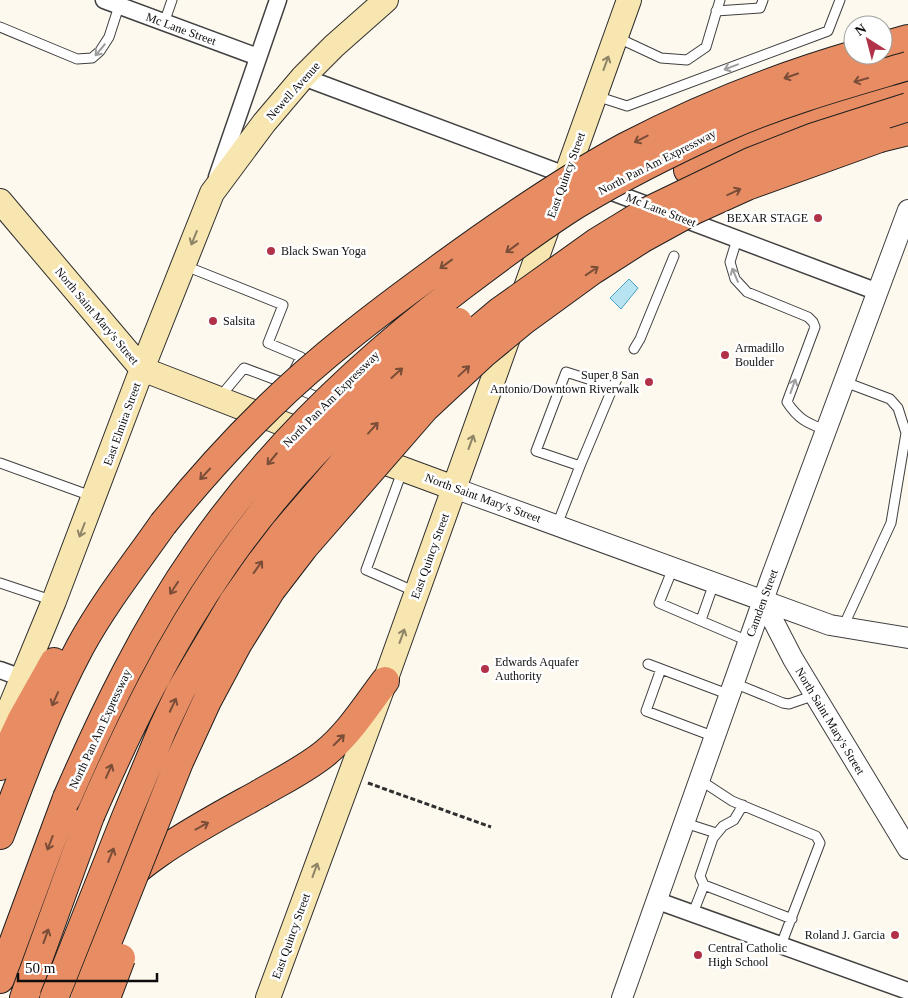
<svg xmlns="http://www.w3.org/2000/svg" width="908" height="998" font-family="Georgia,serif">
  <rect width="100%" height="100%" fill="#fef9ef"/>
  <!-- water -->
  <path fill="#b8e3f1" stroke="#45a1c1" d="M629,279L638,288L621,309L610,298Z"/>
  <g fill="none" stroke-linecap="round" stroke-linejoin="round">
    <!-- service casing -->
    <g stroke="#404040" stroke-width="11">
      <path id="service" d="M716,11L760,8L763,0
        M164,23L172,0
        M0,27L77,59L92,58L100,51L109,37L119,6
        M616,37L661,58L687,60L706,47L720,0
        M596,96L627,106L828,31L840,0
        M737,239L730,262L735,279L747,292L808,317L813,322L815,327L787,402C798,419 807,423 825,430
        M183,265L283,305L268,343L301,357L295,369
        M634,349L640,339L674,256
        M294,387L324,400
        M613,387L618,377
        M219,398L244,368L287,384L288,382
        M0,463L94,497
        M403,469L366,570L416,592
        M557,525L580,466L613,387L566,372L536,451L580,466
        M673,568L659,603L748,641
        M0,583L54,601
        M701,620L714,583
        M843,627L891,523L906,433L898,408L890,399L845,382
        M648,664L730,695
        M661,669L646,711L715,737
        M734,683L783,703L789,704L815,695
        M700,780L732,801L816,836L820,843L781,945
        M743,805L734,820L723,826L713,838L700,876L704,885L792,919
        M685,823L716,833
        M693,913L704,885"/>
    </g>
    <!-- minor casing -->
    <g stroke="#404040" stroke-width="19">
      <path id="minor" d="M104,0L258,57
        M303,77L576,179
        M217,177L278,0
        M599,187L878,292
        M0,670L22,678
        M658,901L908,991"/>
    </g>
    <!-- tertiary casing -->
    <g stroke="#404040" stroke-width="22">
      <path id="tertiary" d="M454,488L830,625L908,638
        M763,601L793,659L908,849
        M622,998L771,578L908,210"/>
    </g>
    <!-- secondary casing -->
    <g stroke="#2f2f2f" stroke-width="26">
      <path id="secondary" d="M0,201L142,369L315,436
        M362,454L454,488
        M0,732L54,601L142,369L212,193L264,123L303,77L334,46L386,0
        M268,998L385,681L629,0"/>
    </g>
    <!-- motorway casing -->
    <g stroke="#1e1e1e" stroke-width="30">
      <path id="motorway" d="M883,46L908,39
        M880,138L908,131
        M688,170C759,139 833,110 908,93
        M0,766L22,719L54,662
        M0,835C24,771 48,707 80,647C104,603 135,564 163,524
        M85,922C131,862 194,830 259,794C281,781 304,770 324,754C349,734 366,706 385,681
        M0,979L67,798
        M24,998L90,816"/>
    </g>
    <!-- path -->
    <path stroke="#2f2f2f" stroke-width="3" stroke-dasharray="5 2.5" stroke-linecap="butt" d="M368,783L491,827"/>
    <!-- service -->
    <use href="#service" stroke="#fff" stroke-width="9"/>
    <!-- minor -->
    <use href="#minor" stroke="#fff" stroke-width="16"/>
    <!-- tertiary -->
    <use href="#tertiary" stroke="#fff" stroke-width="20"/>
    <!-- secondary -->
    <use href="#secondary" stroke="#f8e6b0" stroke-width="24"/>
    <!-- motorway -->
    <use href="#motorway" stroke="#e88d63" stroke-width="28"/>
    <!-- motorway-bridge casing -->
    <g stroke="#1e1e1e" stroke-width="30" stroke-linecap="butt">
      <path id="motorway-bridge" d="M163,524C196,483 231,444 269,407C320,357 378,313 437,270C497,226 559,183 625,147C698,109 775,78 854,55
        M67,798C104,713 145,628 198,552C270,448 363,360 463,285C500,257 537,229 577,204C625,175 675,150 726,127C785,101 847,84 908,66
        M90,816C128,729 169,644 223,566C287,473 369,392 458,322
        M54,998L126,817L163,728L181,690L233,602L259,565L285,531L376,425L428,372L499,312L597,242L646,212L750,162L814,137L908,107
        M85,998L179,762L207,701L238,643L271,590L304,547L425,408L483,354L523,321L593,270L643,238L694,210L747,186L880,138
        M106,998L121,958"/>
    </g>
    <!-- motorway-bridge -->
    <use href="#motorway-bridge" stroke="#e88d63" stroke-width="28"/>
  </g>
  <!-- one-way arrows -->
  <defs><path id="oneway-shaft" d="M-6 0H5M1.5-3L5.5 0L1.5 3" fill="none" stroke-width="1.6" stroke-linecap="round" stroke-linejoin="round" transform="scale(1.25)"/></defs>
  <g stroke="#9e9e9e">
    <use href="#oneway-shaft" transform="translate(100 50) rotate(130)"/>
    <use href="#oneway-shaft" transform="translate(731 67) rotate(159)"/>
    <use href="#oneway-shaft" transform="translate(735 275) rotate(-113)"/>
    <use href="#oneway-shaft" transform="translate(793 386) rotate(-70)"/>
  </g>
  <g stroke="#8e8467">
    <use href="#oneway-shaft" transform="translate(606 63) rotate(-70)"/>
    <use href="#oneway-shaft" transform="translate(194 238) rotate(112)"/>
    <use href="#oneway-shaft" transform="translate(471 442) rotate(-70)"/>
    <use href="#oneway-shaft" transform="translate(82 530) rotate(111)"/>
    <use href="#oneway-shaft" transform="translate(402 636) rotate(-70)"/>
    <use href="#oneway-shaft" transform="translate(315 870) rotate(-70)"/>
  </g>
  <g stroke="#7a4d38">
    <use href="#oneway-shaft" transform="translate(791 76) rotate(161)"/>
    <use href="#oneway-shaft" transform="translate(861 80) rotate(164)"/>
    <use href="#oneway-shaft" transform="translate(641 139) rotate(153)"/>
    <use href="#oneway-shaft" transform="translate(734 192) rotate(-25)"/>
    <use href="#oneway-shaft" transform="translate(512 248) rotate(144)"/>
    <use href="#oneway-shaft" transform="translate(446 264) rotate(144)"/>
    <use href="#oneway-shaft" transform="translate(592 271) rotate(-34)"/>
    <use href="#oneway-shaft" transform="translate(464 371) rotate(-43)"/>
    <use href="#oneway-shaft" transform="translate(397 373) rotate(-42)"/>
    <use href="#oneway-shaft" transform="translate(373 428) rotate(-48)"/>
    <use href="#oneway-shaft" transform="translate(272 459) rotate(130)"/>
    <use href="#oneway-shaft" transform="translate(205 474) rotate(133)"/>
    <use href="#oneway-shaft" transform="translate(258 567) rotate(-54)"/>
    <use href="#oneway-shaft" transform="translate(174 588) rotate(123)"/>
    <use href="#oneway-shaft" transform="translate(55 699) rotate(114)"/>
    <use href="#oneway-shaft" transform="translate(173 705) rotate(-65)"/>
    <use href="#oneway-shaft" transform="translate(339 740) rotate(-45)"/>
    <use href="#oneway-shaft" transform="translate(109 771) rotate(-66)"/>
    <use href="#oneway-shaft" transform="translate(202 826) rotate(-29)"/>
    <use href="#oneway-shaft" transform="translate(50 843) rotate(111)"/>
    <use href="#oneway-shaft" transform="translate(111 855) rotate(-68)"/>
    <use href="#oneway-shaft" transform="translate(46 936) rotate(-70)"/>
  </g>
  <!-- markers -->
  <g fill="#b13149" stroke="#fff" stroke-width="2">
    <circle cx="818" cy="218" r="5"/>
    <circle cx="271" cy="251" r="5"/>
    <circle cx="213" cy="321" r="5"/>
    <circle cx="725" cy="355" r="5"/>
    <circle cx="649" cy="382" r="5"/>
    <circle cx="485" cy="669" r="5"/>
    <circle cx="895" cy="935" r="5"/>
    <circle cx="698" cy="955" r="5"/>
  </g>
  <g text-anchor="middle" stroke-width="5" stroke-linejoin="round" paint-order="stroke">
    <!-- street labels -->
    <g font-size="12" fill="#0d0d0d" stroke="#fff">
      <text transform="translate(181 29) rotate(20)" y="4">Mc Lane Street</text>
      <text transform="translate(293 91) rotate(-48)" y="4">Newell Avenue</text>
      <text transform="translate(657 162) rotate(-27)" y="4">North Pan Am Expressway</text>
      <text transform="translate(566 175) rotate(-70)" y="4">East Quincy Street</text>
      <text transform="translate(661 210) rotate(21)" y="4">Mc Lane Street</text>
      <text transform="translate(97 316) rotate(50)" y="4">North Saint Mary's Street</text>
      <text transform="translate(331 399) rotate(-45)" y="4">North Pan Am Expressway</text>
      <text transform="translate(122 424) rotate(-70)" y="4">East Elmira Street</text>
      <text transform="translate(483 498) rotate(20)" y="4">North Saint Mary's Street</text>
      <text transform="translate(430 556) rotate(-70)" y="4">East Quincy Street</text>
      <text transform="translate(762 603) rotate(-70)" y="4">Camden Street</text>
      <text transform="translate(830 721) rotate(59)" y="4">North Saint Mary's Street</text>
      <text transform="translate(100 729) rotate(-65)" y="4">North Pan Am Expressway</text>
      <text transform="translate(291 936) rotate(-70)" y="4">East Quincy Street</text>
    </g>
    <!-- poi labels -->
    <g font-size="12" fill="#0d0d0d" stroke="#fff" text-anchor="start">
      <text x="808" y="222" text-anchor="end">BEXAR STAGE</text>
      <text x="281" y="255">Black Swan Yoga</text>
      <text x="223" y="325">Salsita</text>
      <text x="735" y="352">Armadillo<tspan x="735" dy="14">Boulder</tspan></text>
      <text x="639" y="379" text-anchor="end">Super 8 San<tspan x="639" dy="14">Antonio/Downtown Riverwalk</tspan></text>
      <text x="495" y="666">Edwards Aquafer<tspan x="495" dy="14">Authority</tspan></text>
      <text x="885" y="939" text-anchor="end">Roland J. Garcia</text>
      <text x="708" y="952">Central Catholic<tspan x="708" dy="14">High School</tspan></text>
    </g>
  </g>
  <!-- north arrow -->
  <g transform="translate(868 40) rotate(324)"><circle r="24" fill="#ffffff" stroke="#9e9e9e"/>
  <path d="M0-4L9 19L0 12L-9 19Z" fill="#b13149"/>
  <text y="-8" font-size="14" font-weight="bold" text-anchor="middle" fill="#0d0d0d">N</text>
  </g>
  <!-- scale -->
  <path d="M18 973v8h139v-8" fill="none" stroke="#0d0d0d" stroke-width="2.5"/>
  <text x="25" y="973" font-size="15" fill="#0d0d0d" stroke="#ffffff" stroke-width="4" paint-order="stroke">50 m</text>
</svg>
